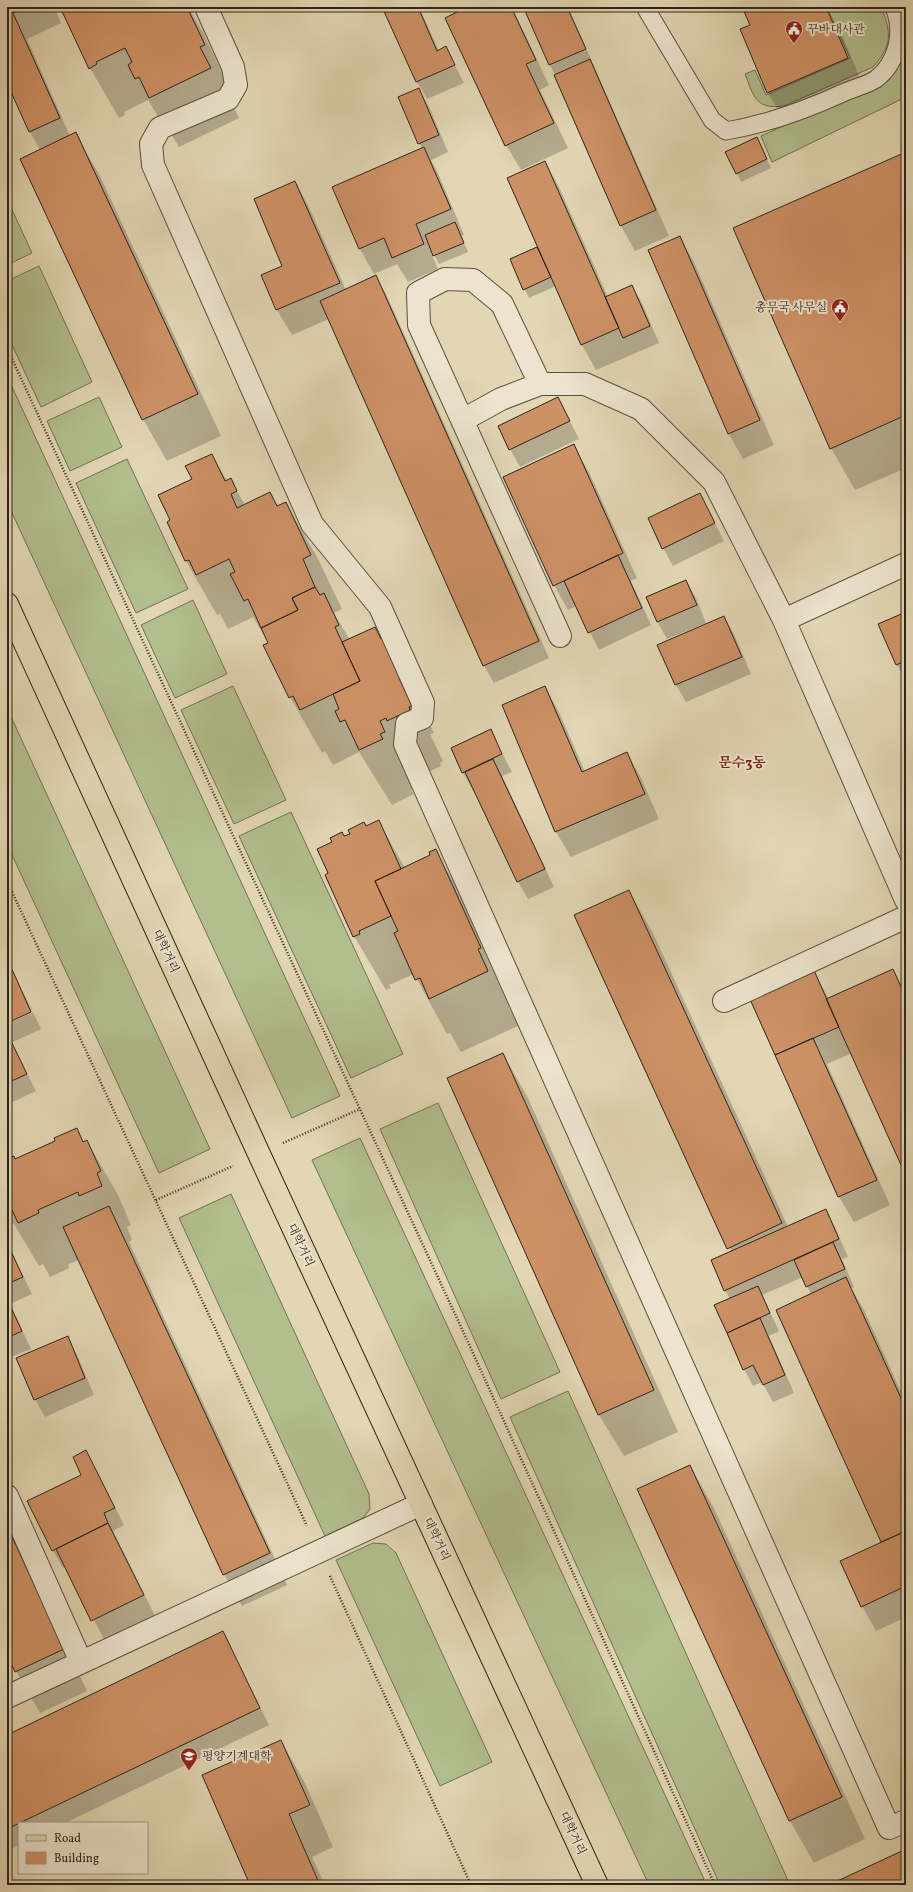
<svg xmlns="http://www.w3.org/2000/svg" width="913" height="1892" font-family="Vollkorn,'Noto Serif KR',serif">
  <rect width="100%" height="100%" fill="#e2d6b3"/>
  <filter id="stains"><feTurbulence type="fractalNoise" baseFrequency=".005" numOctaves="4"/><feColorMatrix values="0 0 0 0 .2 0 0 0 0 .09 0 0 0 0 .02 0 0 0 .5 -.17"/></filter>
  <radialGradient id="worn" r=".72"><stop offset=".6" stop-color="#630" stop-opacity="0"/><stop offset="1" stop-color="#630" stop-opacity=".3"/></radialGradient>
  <!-- grass -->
  <path fill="#b2be8d" stroke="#707154" d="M827,7H881C892,33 892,46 873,67L784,106C756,110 754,97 745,74L755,70L766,95L850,58Z
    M903,7H906V97L772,162L761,136L878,83L906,37Z
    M7,199L32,253L7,265Z
    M39,266L92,382L41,407L7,334V281Z
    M7,376L340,1096L292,1118L7,502Z
    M99,397L122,447L70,471L47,421Z
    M127,459L188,589L136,613L76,483Z
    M193,600L227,674L175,698L141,625Z
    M233,686L286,800L234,824L181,710Z
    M7,708L210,1149L159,1173L7,844Z
    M291,812L403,1054L351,1078L239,836Z
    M438,1103L560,1372L501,1399L380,1129Z
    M360,1138L704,1879L691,1885H649L312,1160Z
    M231,1194L369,1494L370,1509L363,1518L325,1536L179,1218Z
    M568,1391L790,1885H720L510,1417Z
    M373,1543L386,1544L396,1553L492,1762L440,1786L336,1560Z"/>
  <!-- shadow -->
  <path fill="#0003" d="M7,7H54L61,23L27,39L70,136L75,134L100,176L221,436L167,461L143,419L40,150L30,132L7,80Z
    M61,7H188L202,31L233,95L229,97L239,118L179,147L167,127L165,128L148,100L124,112L125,115L119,118L90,68Z
    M383,7H419L439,51L446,48L464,83L427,99L417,82Z
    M469,7H512L549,85L540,90L568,148L521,170L506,145Z
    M525,7H568L669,236L635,251L621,226Z
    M743,7H820L821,9L825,8L844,40L865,90L787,125L768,93L741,30L751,26Z
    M419,90L429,107L448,152L431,160L438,173L464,235L461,236L468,252L439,264L433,253H431L438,269L408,282L397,264L374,274L360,249L333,187L422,149L399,98Z
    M757,139L771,168L741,182L737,173Z
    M906,154V468L855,490L831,448Z
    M545,162L559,187L608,297L632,286L642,303L659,343L596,370L582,345L556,286L529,298L511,260L539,247Z
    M295,182L309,207L346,290L376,277L386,294L549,658L494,683L484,666L329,319L292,335L277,310Z
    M680,237L694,262L774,445L743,459L729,434L649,250Z
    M558,398L579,439L520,467L510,449Z
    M573,445L588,470L637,578L631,581L651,625L599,650L577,606L568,610L554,585Z
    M212,455L227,481L230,479L245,505L270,493L278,507L286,503L317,557L342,609L334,613L350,640H381L415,694L434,733L430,734L443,761L440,763L441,766L420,776L416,788L411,790L414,794L392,805L359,752L333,765L325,751L322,753L290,697L269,643L253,617L228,629L220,614L217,615L186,561L168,522L171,520L193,480Z
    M700,494L724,541L673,566L663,548Z
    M686,581L696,598L706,623L667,639L657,621Z
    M906,613V681L897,665L880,624Z
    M724,617L734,634L751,674L686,702L676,685L659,645Z
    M545,687L559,712L585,772L627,753L641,778L659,819L571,857L556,832L503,705Z
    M906,722V730L903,724Z
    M490,730L512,772L502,776L554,887L528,899L518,882L474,789L473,790L463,773L452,748Z
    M379,822L405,868L432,855L435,850L467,904L511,1002L508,1004L518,1026L461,1052L450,1033L447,1034L414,974L389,985L391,988L386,990L354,936L329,874L344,837Z
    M629,891L653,933L788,1227L825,1210L835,1227L848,1257L842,1259L854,1287L851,1288L864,1310L906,1403V1617L876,1631L862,1606L883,1542L777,1310L811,1294L803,1277L762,1295L779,1331L769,1336L794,1393L773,1402L762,1382L753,1386L744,1369L715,1305L730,1299L725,1290L731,1252Z
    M11,968L32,1010L7,1022V970Z
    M812,969L829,999L893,970L906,993V1174L852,1053L827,1064L890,1205L854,1222L839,1197L750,997Z
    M33,1012L41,1029L11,1043L36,1091L7,1105V1024Z
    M503,1054L527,1096L678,1432L624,1456L599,1415L448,1079Z
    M77,1129L84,1142L87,1141L118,1195L131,1225L127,1227L132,1240L129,1242L287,1585L242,1606L224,1574L79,1260L68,1264L69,1268L50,1277L43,1264L39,1266L14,1224L7,1227V1160L14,1157L16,1160L57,1141Z
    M9,1248L32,1294L10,1304L31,1349L9,1358L7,1355V1249Z
    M67,1338L77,1355L94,1395L45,1417L35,1399Z
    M86,1451L124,1525L113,1531L157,1620L107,1645L66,1566L63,1568L53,1550L83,1475Z
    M690,1466L714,1508L865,1839L814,1863L790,1821L639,1490Z
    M7,1518L87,1691L40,1713L16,1671L7,1651Z
    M223,1632L269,1725L65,1823H19V1845L7,1851V1736Z
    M281,1741L305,1783L333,1847L312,1857L325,1885H252Z"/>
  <!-- building -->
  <path fill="#cd9166" stroke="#2d241a" d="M7,7H27L13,13L60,118L29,132L7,83Z
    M60,7H187L205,45L200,47L211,68L149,98L139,77L135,79L128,65L132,62L125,48L96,62L97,64L89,69Z
    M382,7H418L437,51L446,46L455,65L416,82Z
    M467,7H511L536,60L526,64L554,123L505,146L445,18Z
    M534,7H567L586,49L549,65L525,11Z
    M742,7H816L817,10L826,7L848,58L767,93L740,29L750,25Z
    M590,59L656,210L620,226L554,75Z
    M419,88L439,135L418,144L398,97Z
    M76,132L198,394L142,420L20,159Z
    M757,137L767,159L736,174L725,152Z
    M424,147L451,209L416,224L424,244L392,258L384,238L359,249L332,187Z
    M906,152V415L830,449L733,228Z
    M545,161L619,328L581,345L507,178Z
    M295,181L340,283L276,310L261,275L282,266L254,199Z
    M455,222L464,243L433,256L425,235Z
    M680,236L760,420L728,434L648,250Z
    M537,247L551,277L523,290L510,259Z
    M376,275L539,641L483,666L320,301Z
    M632,285L650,326L623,338L605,297Z
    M558,397L570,421L509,450L498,426Z
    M574,444L623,553L553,586L503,477Z
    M212,454L225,481L231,478L237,491L231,494L237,508L270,492L277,506L286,502L311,555L303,559L315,587L292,598L298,610L261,628L248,599L244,601L230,574L235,572L229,559L196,575L189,560L185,561L167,522L170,520L158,495L192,479L185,466Z
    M700,493L715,523L662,549L648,518Z
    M618,555L642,608L588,633L564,581Z
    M686,580L697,605L657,622L646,597Z
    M315,587L320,595L324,593L339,625L335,627L360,681L300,710L293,696L289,698L263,645L268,643L261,628L298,610L292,598Z
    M906,612V661L896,665L878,624Z
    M724,616L742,657L675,685L657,645Z
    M375,627L381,639L384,638L402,677L399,678L412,706L409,707L410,710L387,721L386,718L380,721L385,732L380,734L383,739L359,750L345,720L340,722L335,711L339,709L333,694L360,681L342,642Z
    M545,686L582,772L627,752L645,794L555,832L502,705Z
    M491,729L502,754L462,773L451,748Z
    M493,759L545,869L517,882L465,772Z
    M379,820L401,869L375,881L391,916L359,931L360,934L353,937L325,875L328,873L317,849L332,842L330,838L342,832L344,836L350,834L348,830L364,822L366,826Z
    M436,849L481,948L478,949L488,971L429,999L420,978L415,980L394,933L398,931L375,881L430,855L429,852Z
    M629,890L782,1223L727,1249L574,915Z
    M11,967L31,1012L7,1023V968Z
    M813,968L839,1027L775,1055L749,997Z
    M893,969L906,998V1176L826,999Z
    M813,1038L877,1180L838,1197L775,1055Z
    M11,1041L27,1074L7,1083V1043Z
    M503,1053L654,1390L598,1415L447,1078Z
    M77,1128L83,1142L87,1140L101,1171L97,1173L102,1186L79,1196L78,1192L38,1210L39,1213L18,1223L12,1210L7,1212V1159L14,1156L15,1159L55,1141L54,1138Z
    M109,1206L270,1553L223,1575L63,1227Z
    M826,1209L839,1239L724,1291L711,1260Z
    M833,1242L845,1269L806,1287L794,1260Z
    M9,1247L23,1277L7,1284V1248Z
    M846,1277L906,1409V1531L881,1542L776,1310Z
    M758,1286L770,1313L727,1333L714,1305Z
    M7,1299L22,1331L7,1338Z
    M760,1318L785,1375L763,1385L753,1365L743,1370L727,1333Z
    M68,1336L85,1378L34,1400L16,1358Z
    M86,1450L115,1508L104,1513L108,1523L52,1551L27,1501L81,1475L73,1457Z
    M690,1465L842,1797L789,1821L637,1489Z
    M108,1523L144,1595L91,1621L56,1549Z
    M7,1526L64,1649L15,1672L7,1654Z
    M906,1531V1586L861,1607L840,1561Z
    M223,1631L260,1708L7,1829V1735Z
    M281,1740L310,1805L289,1814L320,1885H250L202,1775Z
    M906,1849V1885H832L831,1884Z"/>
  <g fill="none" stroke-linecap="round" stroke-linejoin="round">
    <!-- lane casing -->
    <g stroke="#5a5040" stroke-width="19">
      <path id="lane" d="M645,7L712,120L726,131C768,124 806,110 845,92C854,88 867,85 876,79C898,62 904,32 894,7"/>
    </g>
    <!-- street casing -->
    <g stroke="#5a5040" stroke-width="24">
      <path id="street" d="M206,7L233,67L236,85L228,99L160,128L151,144L153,165L312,524L380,607L423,703L422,718L407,724L405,744L889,1828L906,1821
        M540,384L502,304L473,280L445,279L418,293L419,325L560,636
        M463,420L501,399L540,384H585L641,409L714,482L784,620L906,900
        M784,620L906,564
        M724,1001L906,917
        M7,1496L81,1662
        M7,1697L421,1504"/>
    </g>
    <!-- primary casing -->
    <g stroke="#2d241a" stroke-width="24">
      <path id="primary" d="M7,604L259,1154L597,1885"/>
    </g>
    <!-- path -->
    <path stroke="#2d241a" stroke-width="2.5" stroke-dasharray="1 2" stroke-linecap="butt" d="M7,348L467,1340L715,1885
      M7,881L307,1526
      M283,1143L360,1109
      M156,1200L233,1166
      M330,1576L471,1885"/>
    <!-- lane -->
    <use href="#lane" stroke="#ece4ce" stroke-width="17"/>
    <!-- street -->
    <use href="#street" stroke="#ece4ce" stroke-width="22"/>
    <!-- primary -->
    <use href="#primary" stroke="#e2d6b3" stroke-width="22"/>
  </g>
  <!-- icons -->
  <defs>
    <g id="civic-pin" transform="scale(0.9)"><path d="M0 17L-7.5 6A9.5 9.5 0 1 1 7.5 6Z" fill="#8f2418" stroke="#ece4ce"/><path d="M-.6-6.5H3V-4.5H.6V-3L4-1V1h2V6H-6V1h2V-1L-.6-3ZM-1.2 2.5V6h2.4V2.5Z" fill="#fff"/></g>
    <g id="university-pin" transform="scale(0.9)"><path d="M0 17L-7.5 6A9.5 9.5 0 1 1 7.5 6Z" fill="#8f2418" stroke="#ece4ce"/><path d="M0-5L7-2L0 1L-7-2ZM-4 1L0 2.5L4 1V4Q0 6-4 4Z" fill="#fff"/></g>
  </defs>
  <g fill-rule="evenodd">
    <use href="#civic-pin" x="794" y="29"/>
    <use href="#civic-pin" x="840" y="307"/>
    <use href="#university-pin" x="189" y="1756"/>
  </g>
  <g text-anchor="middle" stroke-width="4" stroke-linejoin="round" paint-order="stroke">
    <!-- poi labels -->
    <g font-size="12" fill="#2d241a" stroke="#ece4ce" text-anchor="start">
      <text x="807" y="33">꾸바대사관</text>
      <text x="827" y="311" text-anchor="end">총무국 사무실</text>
      <text x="202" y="1760">평양기계대학</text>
    </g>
    <!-- street labels -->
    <g font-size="12" fill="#2d241a" stroke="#ece4ce">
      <text transform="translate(166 951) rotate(65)" y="4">대학거리</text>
      <text transform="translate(301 1245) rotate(65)" y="4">대학거리</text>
      <text transform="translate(437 1539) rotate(65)" y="4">대학거리</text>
      <text transform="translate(573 1833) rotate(65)" y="4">대학거리</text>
    </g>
    <!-- quarter labels -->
    <g font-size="14" font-weight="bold" fill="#7a1f14" stroke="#ece4ce">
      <text x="742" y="767">문수3동</text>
    </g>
  </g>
  <!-- margin -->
  <rect width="913" height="1892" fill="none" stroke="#e2d6b3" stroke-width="24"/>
  <rect x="8" y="8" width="897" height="1876" fill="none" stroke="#2d241a" stroke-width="2"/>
  <rect x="12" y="12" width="889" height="1868" fill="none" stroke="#2d241a"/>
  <!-- legend -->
  <rect x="18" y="1822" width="130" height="52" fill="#ece4ce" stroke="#a09786"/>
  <rect x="26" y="1835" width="20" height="6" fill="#e2d6b3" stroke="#a09786"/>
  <text x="54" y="1842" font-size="12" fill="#2d241a">Road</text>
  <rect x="26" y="1852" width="20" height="12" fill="#cd9166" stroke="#a09786"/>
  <text x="54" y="1862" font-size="12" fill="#2d241a">Building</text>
  <rect width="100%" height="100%" filter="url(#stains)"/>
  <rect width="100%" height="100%" fill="url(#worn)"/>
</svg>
